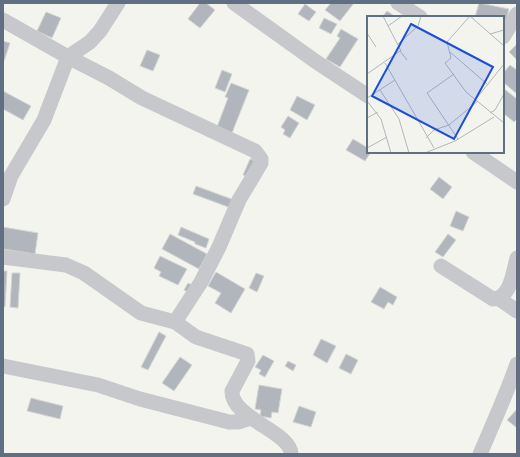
<svg xmlns="http://www.w3.org/2000/svg" width="520" height="457" font-family="'Public Sans',sans-serif">
  <rect width="100%" height="100%" fill="#f4f4ef"/>
  <!-- building -->
  <path fill="#b0b6bc" stroke="#d5d5d3" d="M200,3H206L215,10L200,28L188,19Z
    M331,3H354L340,21L325,10Z
    M479,3L509,9L504,28L503,27V17H475Z
    M305,4L316,12L309,21L298,14Z
    M387,11L396,17H382Z
    M46,12L61,18L52,38L37,31Z
    M324,18L337,24L331,34L319,28Z
    M341,29L358,39L340,67L326,59L340,38L337,36Z
    M3,41L10,43L4,61L3,60Z
    M517,44V60L509,52Z
    M147,50L160,55L153,71L140,66Z
    M510,65L517,70V94L503,82V73Z
    M222,70L232,74L225,92L215,88Z
    M231,83L249,90L232,133L217,127L228,98L225,97Z
    M503,88L517,99V119L514,122L503,113Z
    M3,91L31,106L23,120L3,109Z
    M297,96L315,105L307,120L290,110Z
    M288,116L299,123L290,138L283,134L285,130L281,127Z
    M353,139L368,148V152H371L365,161L346,150Z
    M250,159L258,162L251,178L243,175Z
    M439,177L452,187L443,199L430,189Z
    M196,186L234,200L231,208L193,194Z
    M456,211L469,217L463,231L450,226Z
    M3,227L38,233L35,254L3,249Z
    M181,227L209,239L206,248L195,244V242L178,235Z
    M170,234L207,254L199,269L162,249Z
    M448,234L456,240L443,257L435,252Z
    M160,256L187,269L178,285L159,276L161,272L154,268Z
    M3,271H7L5,307L3,306Z
    M216,272L245,289L231,313L215,303L221,293L208,286Z
    M12,273H20L18,308L10,307Z
    M256,273L264,276L257,292L249,288Z
    M188,283L194,286L190,293L184,290Z
    M380,287L397,297L393,305L388,302L384,309L371,302Z
    M159,332L166,336L148,370L141,367Z
    M321,339L336,346L327,363L313,355Z
    M346,354L358,360L351,374L339,368Z
    M263,355L274,361L265,377L259,374L261,370L255,367Z
    M180,357L192,365L174,391L162,383Z
    M288,361L296,365L293,371L285,366Z
    M259,385L282,389L278,413L272,412L271,418L260,416L261,410L255,409Z
    M31,398L63,406L60,419L27,411Z
    M299,406L316,412L311,427L293,422Z
    M517,409V428L507,420Z"/>
  <g fill="none" stroke-linecap="round" stroke-linejoin="round">
    <!-- minor -->
    <path stroke="#c6c8cc" stroke-width="15" d="M234,3L315,61L368,96
      M398,3L420,17
      M3,20L68,57L109,78L142,98L255,151L261,159V163L239,200L219,247L201,282L175,322
      M503,37L517,14
      M473,152L517,182
      M3,199L11,176L44,120L68,57L90,42L100,31L118,3
      M3,257L66,265L84,273L141,313L175,322L196,337L247,354L248,361L232,391C231,418 291,432 291,454
      M441,266L493,299C511,298 513,272 517,258
      M498,298L517,311
      M3,366L98,385L140,399L229,422H239L251,418
      M480,454C493,424 506,395 517,364"/>
  </g>
  <!-- overview -->
  <g transform="translate(367 16)">
    <rect width="137" height="137" fill="#f4f4ef"/>
    <path fill="none" stroke="#b0b7be" stroke-width="1" d="M16,0L34,35M21,10L35,0M0,17L9,31M123,18L137,14M31,28L51,10L54,0M137,30L103,0L80,26L84,42L78,47L99,76L137,107M83,36L120,68M18,47L67,132M0,58L33,35L40,44M87,58L60,77L91,123M13,74L32,103L42,137M0,82L28,64M109,83L137,48M0,85L14,103L24,137M123,97L128,94L137,78M0,102L11,96M59,122L67,114L82,109L111,85M0,132L20,121M58,137L88,125L127,101"/>
    <path fill="#1d4ed8" fill-opacity="0.15" stroke="#1d4ed8" stroke-width="2" d="M44,8L126,51L87,123L5,80Z"/>
    <rect width="137" height="137" fill="none" stroke="#616f83" stroke-width="2"/>
  </g>
  <!-- border -->
  <rect width="520" height="457" fill="none" stroke="#616f83" stroke-width="8"/>
</svg>
